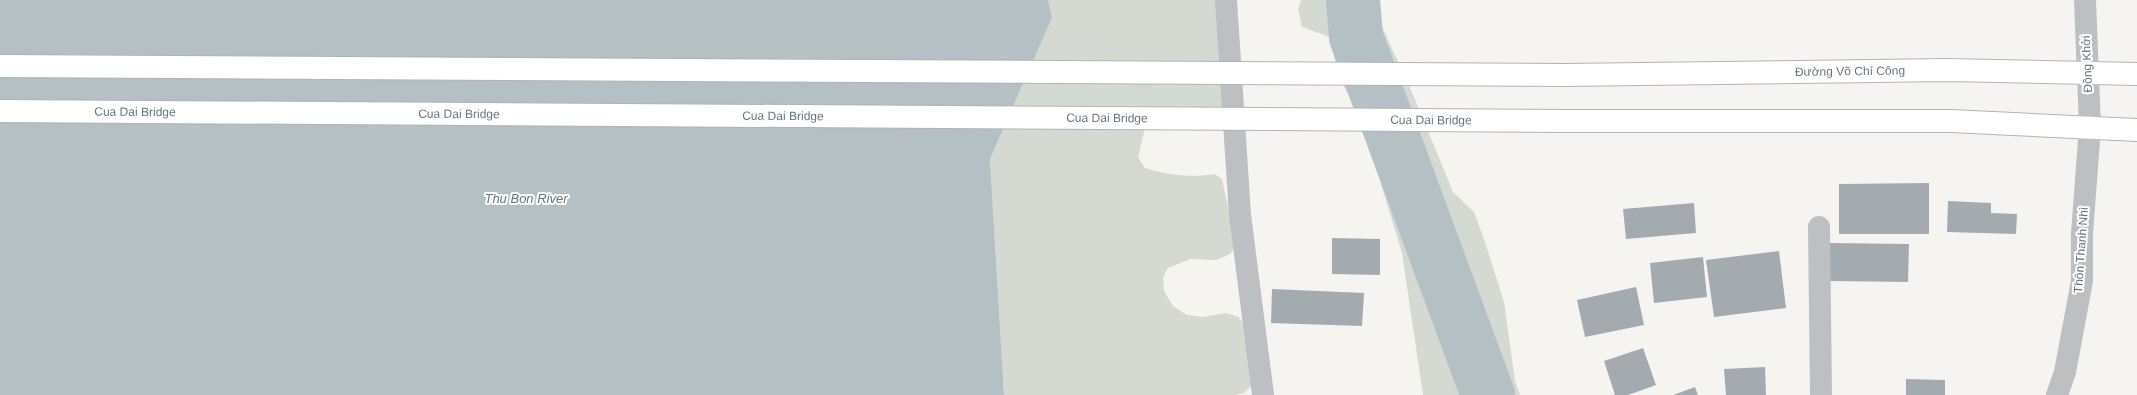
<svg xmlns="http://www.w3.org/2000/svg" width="2137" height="395" font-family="Helvetica,sans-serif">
  <rect width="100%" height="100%" fill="#f5f4f1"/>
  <!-- green -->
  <path fill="#d4d9d1" d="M1048,0H1220L1228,99L1220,110L1145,128L1138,157L1145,168C1167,175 1192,178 1215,174L1222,179L1236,245L1230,254L1216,260L1190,259L1168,268L1163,277L1164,291L1173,306L1187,315L1203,317L1226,313L1239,317L1246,329L1252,385L1244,393L1235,395H1004L990,159L1052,18Z
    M1301,0H1379V20L1414,97L1453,192L1474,212L1484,239L1504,302L1515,381L1520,395H1423L1402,253L1360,115L1339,78L1330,37L1302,27L1298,9Z"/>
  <!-- water -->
  <path fill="#b4c0c3" d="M0,0H1048L1052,18L990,159L1004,395H0Z"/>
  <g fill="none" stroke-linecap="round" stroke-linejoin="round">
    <!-- river -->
    <path stroke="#b4c0c3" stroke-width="54" d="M1353,0L1356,37L1488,395"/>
  </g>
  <!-- building -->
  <path fill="#a4abb0" d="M1929,183V234H1839V184Z
    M1948,201L1991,203V213L2017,214L2016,234L1947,232Z
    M1694,203L1696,233L1626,239L1623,209Z
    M1332,238L1380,239V275L1332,274Z
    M1830,243L1909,244L1908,282L1829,281Z
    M1779,251L1786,308L1714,317L1706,260Z
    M1703,257L1707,297L1654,303L1650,263Z
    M1636,287L1644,325L1585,337L1577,300Z
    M1272,289L1364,293L1362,326L1271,323Z
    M1643,348L1656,385L1628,395H1615L1604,361Z
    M1765,367L1766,395H1726L1724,369Z
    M1906,379L1945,380V395H1906Z
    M1695,387L1698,395H1673Z"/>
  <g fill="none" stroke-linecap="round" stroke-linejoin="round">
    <!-- primary casing -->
    <g stroke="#b0b4b7" stroke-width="24">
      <g id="primary">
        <path id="s1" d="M1564,75L1947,70L2137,74"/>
        <path d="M1566,121H1951L2137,130"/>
      </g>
    </g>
    <!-- minor -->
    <path stroke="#bcc0c3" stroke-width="22" d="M1226,0L1240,215L1263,395
      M1819,227L1821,395
      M2057,395L2065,372L2082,281V233L2090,127"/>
    <!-- tertiary -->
    <path stroke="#bcc0c3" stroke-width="22" d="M2085,0L2090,127"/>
    <!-- primary -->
    <use href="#primary" stroke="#fff" stroke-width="22"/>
    <!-- primary-bridge casing -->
    <g stroke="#b0b4b7" stroke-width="24" stroke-linecap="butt">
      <g id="primary-bridge">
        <path d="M0,66L1564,75"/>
        <path id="s2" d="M0,111L1566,121"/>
      </g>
    </g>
    <!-- primary-bridge -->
    <use href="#primary-bridge" stroke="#fff" stroke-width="22"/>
  </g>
  <g text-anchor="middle" stroke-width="4" stroke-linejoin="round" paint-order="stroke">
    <!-- street labels -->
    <g font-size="12" fill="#667680" stroke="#fff">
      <text transform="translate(2087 64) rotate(-92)" y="4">Đồng Khởi</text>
      <text dy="4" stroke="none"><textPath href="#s1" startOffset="286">Đường Võ Chí Công</textPath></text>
      <text dy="4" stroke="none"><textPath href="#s2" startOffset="135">Cua Dai Bridge</textPath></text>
      <text dy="4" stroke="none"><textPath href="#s2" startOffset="459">Cua Dai Bridge</textPath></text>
      <text dy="4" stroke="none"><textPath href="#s2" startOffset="783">Cua Dai Bridge</textPath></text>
      <text dy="4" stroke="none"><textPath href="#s2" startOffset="1107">Cua Dai Bridge</textPath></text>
      <text dy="4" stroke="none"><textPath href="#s2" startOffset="1431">Cua Dai Bridge</textPath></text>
      <text transform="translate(2081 250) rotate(-86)" y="4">Thôn Thanh Nhì</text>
    </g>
    <!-- water labels -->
    <g font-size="13" font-style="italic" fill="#62777d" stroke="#fff">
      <text x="526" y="203">Thu Bon River</text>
    </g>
  </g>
</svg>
